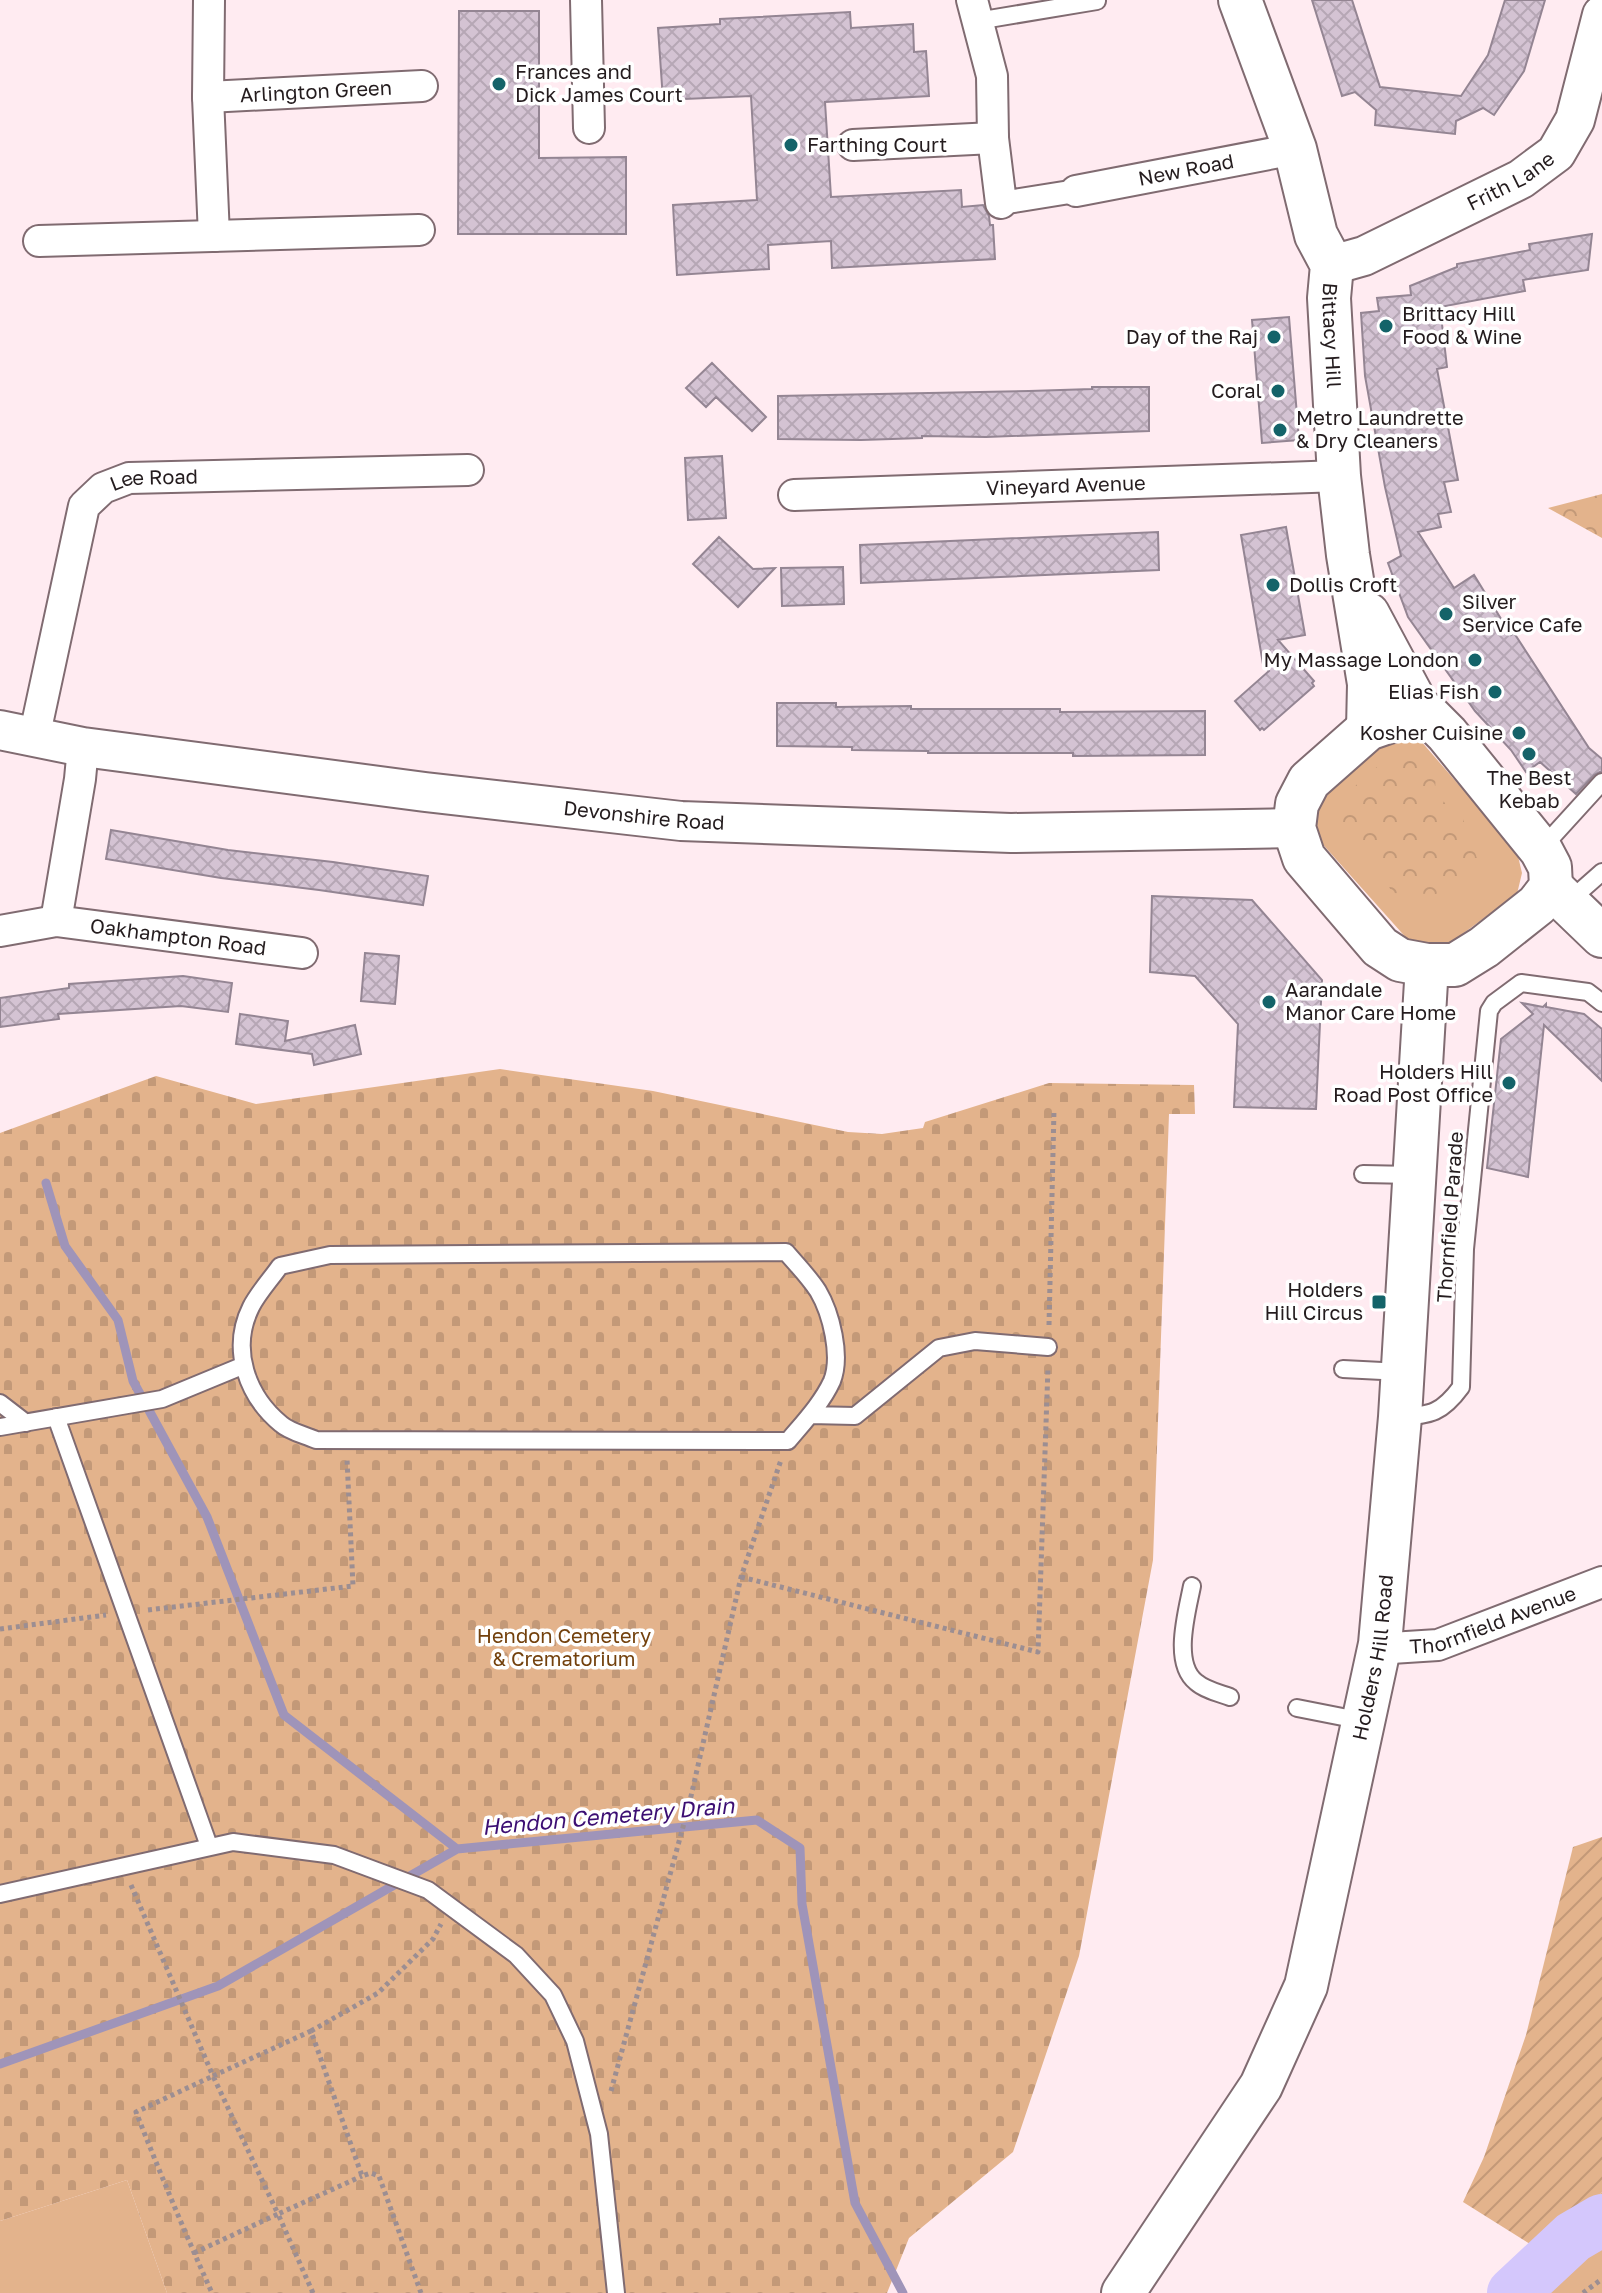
<svg xmlns="http://www.w3.org/2000/svg" width="1602" height="2293" font-family="'Golos Text',sans-serif">
  <defs>
    <pattern id="forest-crowns" width="20" height="18" patternUnits="userSpaceOnUse" patternTransform="scale(2)"><rect width="20" height="18" fill="#e3b38c"/><path d="M2 6a3 3 0 1 1 6 0M12 15a3 3 0 1 1 6 0" fill="none" stroke="#c39978"/></pattern>
    <pattern id="cemetery-stones" width="16" height="16" patternUnits="userSpaceOnUse" patternTransform="scale(2)"><rect width="16" height="16" fill="#e3b38c"/><path d="M2 7V4a2 2 0 0 1 4 0v3zM10 15v-3a2 2 0 0 1 4 0v3z" fill="#c39978"/></pattern>
    <pattern id="garden-furrows" width="10" height="10" patternUnits="userSpaceOnUse" patternTransform="scale(2)"><rect width="10" height="10" fill="#e3b38c"/><path d="M-1 1l2-2M0 10L10 0M9 11l2-2" fill="none" stroke="#c39978"/></pattern>
    <pattern id="building-cross-hatch" width="8" height="8" patternUnits="userSpaceOnUse" patternTransform="scale(2)"><rect width="8" height="8" fill="#d4c3d3"/><path d="M0 0l8 8M0 8l8-8" fill="none" stroke="#b6a7b5"/></pattern>
  </defs>
  <rect width="100%" height="100%" fill="#ffebf1"/>
  <!-- green -->
  <path fill="#e3b38c" d="M1395,736L1420,740L1517,852L1522,873L1517,894L1450,943L1431,946L1409,941L1318,839L1313,817L1325,793Z
    M127,2180L167,2293H0V2221Z
    M1602,2192V2293H1493L1538,2249Z"/>
  <!-- forest -->
  <path fill="url(#forest-crowns)" d="M1602,494V538L1548,508Z
    M1399,751L1413,754L1436,768L1435,794L1463,819L1478,861L1436,894L1392,893L1378,863L1345,832L1340,805L1362,778Z"/>
  <!-- cemetery -->
  <path fill="url(#cemetery-stones)" d="M500,1069L653,1091L848,1132L882,1134L923,1128L925,1122L1049,1083L1194,1085L1195,1114H1169L1153,1560L1079,1956L1013,2152L909,2238L887,2293H167L127,2180L0,2221V1133L156,1076L256,1104Z"/>
  <!-- garden -->
  <path fill="url(#garden-furrows)" d="M1602,1837V2192L1538,2249L1463,2202L1484,2157L1526,2035L1573,1847Z"/>
  <g fill="none" stroke-linecap="round" stroke-linejoin="round">
    <!-- stream -->
    <path stroke="#9f94b9" stroke-width="9" d="M46,1183L65,1246L118,1320L133,1381L207,1517L284,1715L457,1849
      M0,2064L218,1986L457,1849L757,1820L800,1848L802,1904L855,2203L903,2293"/>
    <!-- river -->
    <path stroke="#d4c7fc" stroke-width="52" d="M1513,2293L1573,2237L1602,2220"/>
  </g>
  <!-- building -->
  <path fill="url(#building-cross-hatch)" stroke="#948593" stroke-width="2" d="M1312,0H1352L1380,87L1461,96L1488,55L1505,0H1545L1524,71L1494,115L1483,108L1456,121L1455,134L1375,125L1376,110L1355,92L1342,96Z
    M459,11H539V158L626,157V234H458Z
    M850,12L851,28L913,24L914,52L926,51L929,96L825,102L831,197L961,190L962,207L983,205L989,216L990,225H993L995,259L832,268L831,241L768,245L769,269L677,275L673,205L757,200L751,96L663,100L658,28L720,24V19Z
    M1592,234L1588,270L1523,280L1525,291L1440,307L1447,367L1437,369L1458,480L1444,482L1451,512L1438,514L1441,527L1418,532L1454,588L1474,575L1511,635L1514,633L1589,748L1602,759V771L1594,775L1576,794L1540,762L1526,772L1511,750L1475,711L1408,617L1388,563L1401,556L1385,487L1365,376L1361,313L1379,311L1377,298L1411,295L1410,286L1457,267V264L1530,250L1529,244Z
    M1289,317L1299,440L1262,443L1252,320Z
    M712,363L766,417L752,431L716,397L706,407L686,388Z
    M1092,387H1149V431L986,437L922,436V438L861,440L778,439V396L1029,391L1092,389Z
    M722,456L726,518L688,520L685,458Z
    M1286,527L1305,635L1278,640L1314,681L1312,683L1314,686L1264,730L1262,728L1260,730L1235,701L1269,671L1263,664L1241,535Z
    M1158,532L1159,570L861,583L860,545Z
    M719,537L753,569L775,568L738,607L693,564Z
    M843,567L844,604L782,606L781,568Z
    M777,703H836V707L911,706V709H1060V712L1205,711V755L1073,756V753H928V751L852,750V747L777,746Z
    M111,830L228,850L333,862L428,876L423,905L319,890L221,878L106,859Z
    M1152,896L1252,900L1322,980L1316,1109L1234,1107L1238,1024L1195,976L1150,972Z
    M365,953L399,956L395,1004L361,1001Z
    M183,976L232,983L228,1012L181,1006L58,1014L59,1019L0,1027V998L69,988V984Z
    M1522,1003L1543,1007L1546,1004V1007L1584,1014L1602,1029V1081L1544,1025L1528,1177L1487,1168L1501,1039L1533,1014Z
    M240,1014L288,1021L285,1041L355,1025L361,1054L314,1065L312,1054L236,1044Z"/>
  <g fill="none" stroke-linecap="round" stroke-linejoin="round">
    <!-- service casing -->
    <g stroke="#806b71" stroke-width="20">
      <path id="service" d="M977,21L1097,1
        M1541,849L1602,782
        M1568,902L1602,872
        M1363,1174L1413,1175
        M786,1252C797,1265 809,1277 818,1291C831,1313 842,1356 832,1381C822,1403 803,1423 788,1441L316,1440C305,1435 290,1432 281,1424C247,1396 230,1349 251,1307C258,1293 271,1279 280,1266L330,1255Z
        M1343,1369L1402,1372
        M0,1403L26,1423
        M810,1415L855,1416L939,1348L975,1341L1048,1347
        M56,1417L209,1846
        M1400,1417C1431,1415 1442,1413 1461,1387L1465,1249L1489,1011L1494,1003L1521,983L1588,992L1602,1003
        M0,1427L162,1399L242,1366
        M1192,1586C1187,1612 1172,1663 1196,1682C1205,1690 1219,1693 1230,1697
        M1297,1708L1363,1721
        M0,1894L233,1842L334,1855L428,1890L516,1955L553,1995L575,2041L599,2134L616,2293"/>
    </g>
    <!-- pedestrian casing -->
    <g stroke="#806b71" stroke-width="26">
      <path id="pedestrian" d="M1001,203L1076,191"/>
    </g>
    <!-- minor casing -->
    <g stroke="#806b71" stroke-width="34">
      <g id="minor">
        <path d="M209,0L208,97L214,236"/>
        <path d="M586,0L589,128"/>
        <path d="M972,0L992,76L993,138L1001,203"/>
        <path id="s1" d="M208,97L422,86"/>
        <path d="M853,145L993,138"/>
        <path id="s2" d="M1076,191L1295,149"/>
        <path d="M39,241L419,230"/>
        <path id="s3" d="M794,495L1339,476"/>
        <path id="s4" d="M34,738L84,506L103,488L129,478L468,470"/>
        <path d="M56,921L80,779L83,747"/>
        <path id="s5" d="M0,931L56,921L302,953"/>
        <path id="s6" d="M1380,1644L1391,1648L1438,1645L1602,1582"/>
      </g>
    </g>
    <!-- tertiary casing -->
    <g stroke="#806b71" stroke-width="42">
      <g id="tertiary">
        <path id="s7" d="M1332,265L1364,256L1521,179L1556,153L1575,120L1602,15"/>
        <path id="s8" d="M0,730L83,747L425,792L681,821L1011,833L1294,828"/>
      </g>
    </g>
    <!-- secondary casing -->
    <g stroke="#806b71" stroke-width="46">
      <g id="secondary">
        <path id="s9" d="M1240,0L1295,149L1316,235L1332,265L1329,298L1339,476L1348,555L1369,684L1368,729"/>
        <path d="M1368,614L1420,711"/>
        <path d="M1420,711L1427,714L1447,734L1541,850L1550,867L1551,887L1537,905L1484,947L1455,965H1427L1400,960L1380,947L1304,858L1294,828L1297,804L1309,781L1368,729Z"/>
        <path d="M1551,887L1602,936"/>
        <path id="s10" d="M1123,2293L1261,2086L1306,1986L1380,1644L1400,1417L1427,965"/>
      </g>
    </g>
    <!-- path -->
    <path stroke="#9c8e92" stroke-width="5" stroke-dasharray="4 4" stroke-linecap="butt" d="M1049,1325L1054,1109
      M741,1577L1038,1652L1048,1367
      M148,1610L353,1586L347,1459
      M0,1629L106,1615
      M131,1885L213,2076L311,2031L362,2176L371,2173L379,2176L421,2293
      M311,2031L378,1993L433,1939L441,1924
      M611,2091L689,1805L741,1577L781,1460
      M194,2253L278,2214L213,2076L136,2112C160,2173 185,2233 212,2293
      M313,2293L278,2214L362,2176
      M1583,2293L1602,2279"/>
    <!-- service -->
    <use href="#service" stroke="#fff" stroke-width="16"/>
    <!-- pedestrian -->
    <use href="#pedestrian" stroke="#fff" stroke-width="22"/>
    <!-- minor -->
    <use href="#minor" stroke="#fff" stroke-width="30"/>
    <!-- tertiary -->
    <use href="#tertiary" stroke="#fff" stroke-width="38"/>
    <!-- secondary -->
    <use href="#secondary" stroke="#fff" stroke-width="42"/>
  </g>
  <!-- markers -->
  <g fill="#146369" stroke="#fff" stroke-width="3">
    <circle cx="499" cy="84" r="8"/>
    <circle cx="791" cy="145" r="8"/>
    <circle cx="1386" cy="326" r="8"/>
    <circle cx="1274" cy="337" r="8"/>
    <circle cx="1278" cy="391" r="8"/>
    <circle cx="1280" cy="430" r="8"/>
    <circle cx="1273" cy="585" r="8"/>
    <circle cx="1446" cy="614" r="8"/>
    <circle cx="1475" cy="660" r="8"/>
    <circle cx="1495" cy="692" r="8"/>
    <circle cx="1519" cy="733" r="8"/>
    <circle cx="1529" cy="754" r="8"/>
    <circle cx="1269" cy="1002" r="8"/>
    <circle cx="1509" cy="1083" r="8"/>
    <rect x="1371" y="1294" width="16" height="16" rx="4"/>
  </g>
  <g text-anchor="middle" stroke-width="7" stroke-linejoin="round" paint-order="stroke">
    <!-- poi labels -->
    <g font-size="20" fill="#241c1e" stroke="#fff" text-anchor="start">
      <text x="515" y="79">Frances and<tspan x="515" dy="23">Dick James Court</tspan></text>
      <text x="807" y="152">Farthing Court</text>
      <text x="1402" y="321">Brittacy Hill<tspan x="1402" dy="23">Food &amp; Wine</tspan></text>
      <text x="1258" y="344" text-anchor="end">Day of the Raj</text>
      <text x="1262" y="398" text-anchor="end">Coral</text>
      <text x="1296" y="425">Metro Laundrette<tspan x="1296" dy="23">&amp; Dry Cleaners</tspan></text>
      <text x="1289" y="592">Dollis Croft</text>
      <text x="1462" y="609">Silver<tspan x="1462" dy="23">Service Cafe</tspan></text>
      <text x="1459" y="667" text-anchor="end">My Massage London</text>
      <text x="1479" y="699" text-anchor="end">Elias Fish</text>
      <text x="1503" y="740" text-anchor="end">Kosher Cuisine</text>
      <text x="1529" y="785" text-anchor="middle">The Best<tspan x="1529" dy="23">Kebab</tspan></text>
      <text x="1285" y="997">Aarandale<tspan x="1285" dy="23">Manor Care Home</tspan></text>
      <text x="1493" y="1079" text-anchor="end">Holders Hill<tspan x="1493" dy="23">Road Post Office</tspan></text>
      <text x="1363" y="1297" text-anchor="end">Holders<tspan x="1363" dy="23">Hill Circus</tspan></text>
    </g>
    <!-- street labels -->
    <g font-size="20" fill="#241c1e" stroke="#fff">
      <text dy="7" stroke="none"><textPath href="#s1" startOffset="108">Arlington Green</textPath></text>
      <text dy="7" stroke="none"><textPath href="#s2" startOffset="112">New Road</textPath></text>
      <text dy="7" stroke="none"><textPath href="#s7" startOffset="198">Frith Lane</textPath></text>
      <text dy="7" stroke="none"><textPath href="#s9" startOffset="352">Bittacy Hill</textPath></text>
      <text dy="7" stroke="none"><textPath href="#s4" startOffset="316">Lee Road</textPath></text>
      <text dy="7" stroke="none"><textPath href="#s3" startOffset="272">Vineyard Avenue</textPath></text>
      <text dy="7" stroke="none"><textPath href="#s8" startOffset="650">Devonshire Road</textPath></text>
      <text dy="7" stroke="none"><textPath href="#s5" startOffset="180">Oakhampton Road</textPath></text>
      <text transform="translate(1450 1217) rotate(-86)" y="7">Thornfield Parade</text>
      <text dy="7" stroke="none"><textPath href="#s6" startOffset="118">Thornfield Avenue</textPath></text>
      <text dy="7" stroke="none"><textPath href="#s10" startOffset="694">Holders Hill Road</textPath></text>
    </g>
    <!-- park labels -->
    <g font-size="20" fill="#73410d" stroke="#fff">
      <text x="564" y="1643">Hendon Cemetery<tspan x="564" dy="23">&amp; Crematorium</tspan></text>
    </g>
    <!-- water labels -->
    <g font-size="22" font-style="italic" fill="#3c0e73" stroke="#fff">
      <text transform="translate(608 1816) rotate(-5)" y="8">Hendon Cemetery Drain</text>
    </g>
  </g>
</svg>
